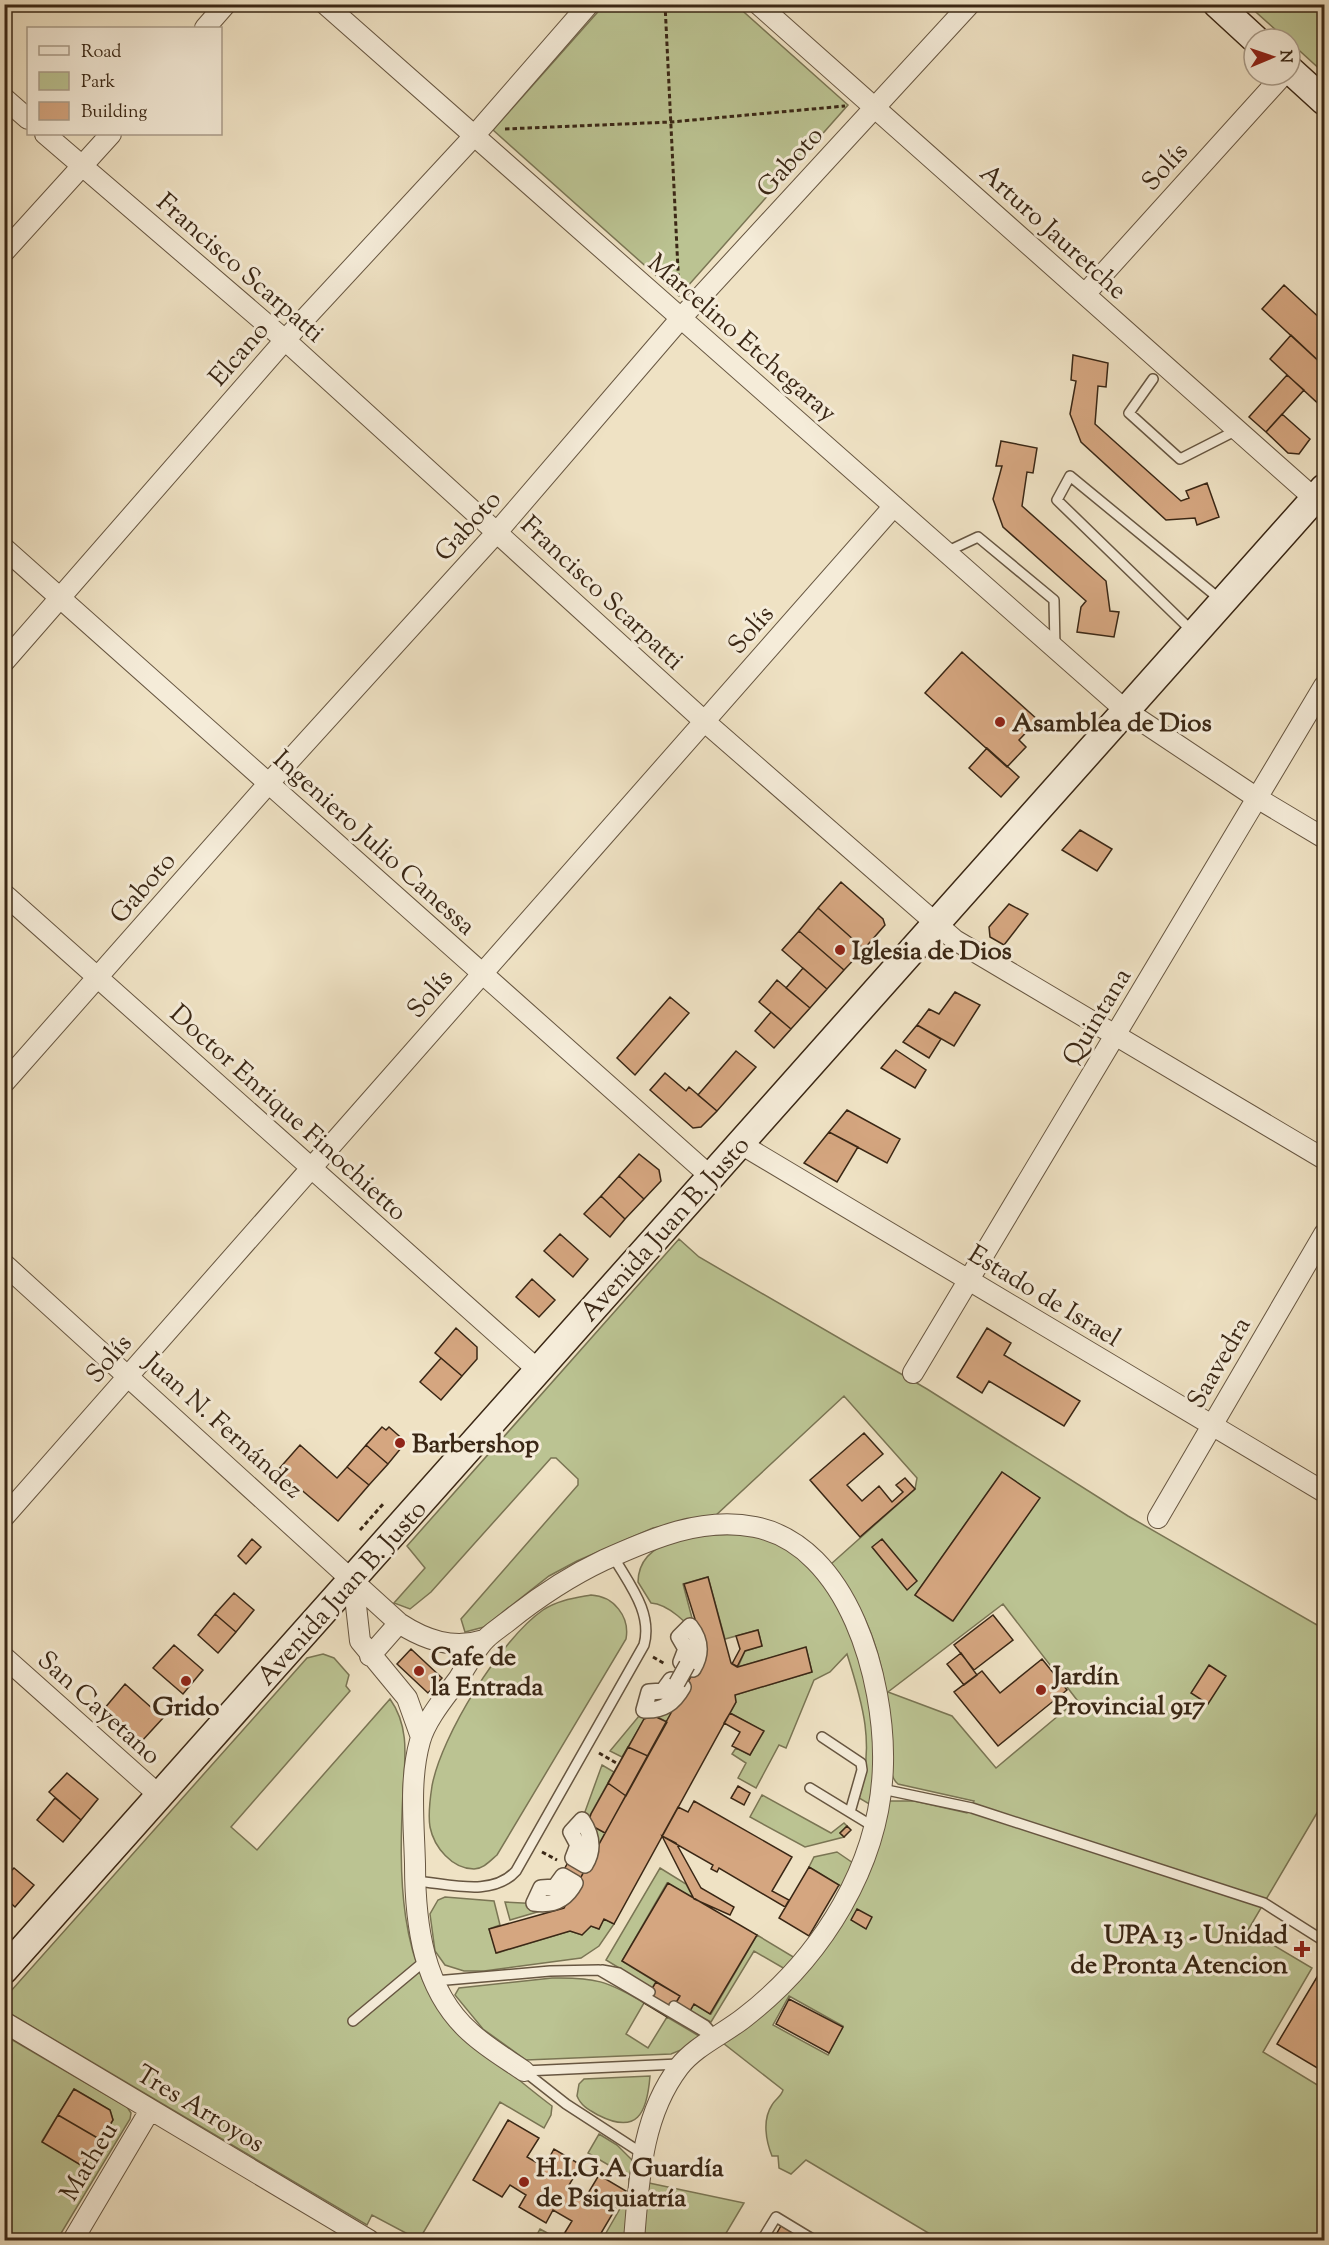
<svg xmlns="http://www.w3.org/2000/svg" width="1329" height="2245" font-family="'Sorts Mill Goudy',serif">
  <rect width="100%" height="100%" fill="#efe2c4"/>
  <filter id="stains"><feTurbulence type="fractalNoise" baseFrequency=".00333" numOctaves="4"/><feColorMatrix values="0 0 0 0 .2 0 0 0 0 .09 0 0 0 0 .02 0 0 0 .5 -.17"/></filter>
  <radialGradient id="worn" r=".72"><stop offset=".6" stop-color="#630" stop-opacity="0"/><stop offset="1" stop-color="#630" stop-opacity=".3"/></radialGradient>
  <!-- green -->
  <path fill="#bbc392" stroke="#7a7554" stroke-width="1.5" fill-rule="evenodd" d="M604,5H736L848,105L679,296L493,130Z
    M1248,5H1324V73L1290,42V39H1286Z
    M679,1239L699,1257L927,1389L1128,1516L1324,1629V1801L1248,1930L1312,1968L1263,2052L1324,2089V2240H940L806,2160L791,2174L779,2168L778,2156H772C766,2141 762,2120 772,2105C775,2099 781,2097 783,2090L723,2043L784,1993L889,1801H914L967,1813L974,1801L898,1784C885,1774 893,1741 891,1726C884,1662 871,1615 831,1564L915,1489L917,1478L844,1396L715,1516L653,1528L577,1561L549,1576L484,1627L465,1632L461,1619L578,1485V1479L556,1458H551L431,1592L410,1609L394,1603L425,1568L407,1546ZM1002,1472L1039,1498L952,1621L915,1595ZM1003,1604L1077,1700L996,1768L952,1716L888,1692ZM789,1996L843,2026L828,2055L773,2025Z
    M747,1534C767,1538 794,1548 808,1563C850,1608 877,1699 876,1760C875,1775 872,1790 871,1805L859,1798C875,1745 863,1704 847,1654L830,1672L814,1680L786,1748L779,1745L756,1788L738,1778L746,1763L732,1754L736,1748L750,1755L763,1731L730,1713L736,1702L735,1695L812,1672L806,1648L738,1667L745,1651L762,1646L758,1630L725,1639L708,1577L683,1584L697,1637C689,1624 668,1604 651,1603L638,1582C639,1532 711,1535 747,1534Z
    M591,1595C614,1596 630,1617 626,1639L497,1855C490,1861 483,1869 474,1869C452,1869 434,1847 430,1827C428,1815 430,1799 432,1786C441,1736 501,1639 543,1610C558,1600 575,1598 591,1595Z
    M323,1654L334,1658L349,1675L346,1686L350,1691L231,1827L257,1850L390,1699C410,1727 405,1758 403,1791C399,1872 397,1966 454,2030C470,2047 490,2059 509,2072C523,2083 537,2095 552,2106L551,2115L544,2128L500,2102L419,2240L372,2215L367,2225L11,2014L6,2006L10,1992L307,1658Z
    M685,1688L667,1722L654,1715L646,1717L622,1757L610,1751L644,1710Z
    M602,1765L614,1772L589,1817L594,1827L605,1833L587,1866L582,1820Z
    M762,1795L831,1833L844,1823L847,1826L840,1833L844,1837L805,1847L750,1817Z
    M837,1852L853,1863L842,1887L809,1867L814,1857Z
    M660,1868L686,1884L694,1899L667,1883L622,1961L656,1982L652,1988L606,1960Z
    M445,1897L494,1901L500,1925L489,1929L497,1953L570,1931L582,1935L591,1926L599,1929L604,1919L614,1924L599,1946L581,1958L484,1971H464L445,1965L435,1951L430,1914L438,1900Z
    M505,1902L561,1905L510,1920Z
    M757,1935L795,1958L785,1969L754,1951L711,2022L690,2011L694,2004L711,2014Z
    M552,1978C594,1977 608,1981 644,2003L626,2034L648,2048L667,2017L699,2036L691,2046L671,2054L526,2060L483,2029L455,1995L459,1988Z
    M4,2035L127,2107L131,2113L130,2119L57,2240L5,2239ZM74,2089L110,2110L113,2120L84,2167L42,2141Z
    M650,2076C647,2114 637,2135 598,2115C589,2110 581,2106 577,2096L579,2084L584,2079Z
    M599,2134L617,2145L633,2161L628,2240H602L629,2193V2177L588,2153Z
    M649,2183L744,2203L722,2240H643Z
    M540,2229L560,2240H534Z"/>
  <!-- building -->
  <path fill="#d5a680" stroke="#3a2715" stroke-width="1.5" d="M1284,285L1324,322V366L1262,309Z
    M1291,335L1324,366V409L1270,359Z
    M1073,355L1108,363L1106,387L1098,386L1095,424L1181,501L1189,498L1186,491L1207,483L1219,517L1197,525L1195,518L1166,520L1081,442L1070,414L1076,381L1071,380Z
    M1287,375L1304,390L1266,432L1249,417Z
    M1282,414L1310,439L1299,454L1288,453L1266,432Z
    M1001,441L1037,448L1033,473L1027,472L1022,506L1106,581L1110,611L1119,612L1114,637L1077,632L1081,607L1086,601L1003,527L993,499L1002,466H996Z
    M962,652L1038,720L1019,740L1026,747L1007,767L925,693Z
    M987,748L1019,777L1001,797L969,768Z
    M1080,830L1112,849L1097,871L1062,850Z
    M841,882L883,919L885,925L864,949L818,908Z
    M1009,904L1028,914L1004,945L990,937L989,927Z
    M818,908L864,949L844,970L799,931Z
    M799,931L844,970L827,989L782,950Z
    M803,968L827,989L810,1008L786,988Z
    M777,980L810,1008L791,1029L759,1002Z
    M955,992L980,1005L954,1046L917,1025L929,1009L939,1014Z
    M670,997L689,1013L635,1075L617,1058Z
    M771,1012L791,1029L774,1048L755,1031Z
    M917,1025L941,1039L929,1058L903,1042Z
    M896,1050L926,1070L915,1088L881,1068Z
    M736,1051L756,1067L717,1111L698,1095Z
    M665,1073L686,1091L689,1087L717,1111L701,1127L693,1128L650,1090Z
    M847,1110L900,1139L887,1163L829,1132Z
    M829,1132L858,1147L837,1182L804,1163Z
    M639,1154L659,1170L661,1181L644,1199L619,1176Z
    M619,1176L644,1199L625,1219L601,1196Z
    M601,1196L625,1219L610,1237L584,1214Z
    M560,1234L588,1259L573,1277L544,1251Z
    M532,1279L555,1300L539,1317L516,1297Z
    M456,1328L477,1347V1359L462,1376L435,1353Z
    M987,1328L1011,1343L1004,1355L1080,1401L1064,1426L989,1381L982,1393L957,1377Z
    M441,1358L462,1376L441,1400L420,1382Z
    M382,1427L386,1430L389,1427L406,1442L388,1464L366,1445Z
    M864,1433L883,1454L847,1485L862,1501L879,1486L892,1502L903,1492L896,1485L905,1478L915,1489L860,1537L810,1480Z
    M300,1445L337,1478L347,1467L369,1485L338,1521L278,1470Z
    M366,1445L388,1464L369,1485L347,1467Z
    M1002,1472L1040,1498L953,1621L915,1595Z
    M252,1539L261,1547L246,1564L238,1556Z
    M882,1539L917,1581L907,1590L872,1547Z
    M708,1577L731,1663L738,1667L806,1647L812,1672L735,1695L736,1702L614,1924L604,1919L599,1929L591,1926L582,1935L570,1931L496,1953L489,1929L564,1908L705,1651L684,1584Z
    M234,1593L254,1610L236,1632L215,1614Z
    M215,1614L236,1632L218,1653L198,1635Z
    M993,1615L1013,1640L974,1670L954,1645Z
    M758,1630L762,1646L745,1651L737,1667L732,1664L740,1649L736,1636Z
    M174,1645L203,1670L183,1694L153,1668Z
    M411,1649L442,1678L428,1693L397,1664Z
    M961,1653L977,1675L964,1685L947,1664Z
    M1042,1659L1067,1690L998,1746L954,1692L982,1671L1000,1693Z
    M1209,1665L1226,1676L1208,1704L1191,1693Z
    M125,1684L163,1718L141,1742L104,1709Z
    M730,1713L764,1731L750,1755L732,1746L740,1732L724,1723Z
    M654,1716L667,1722L605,1833L594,1827L589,1820L591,1814L644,1719Z
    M628,1747L648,1756L626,1796L608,1783Z
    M67,1773L98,1799L81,1820L49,1792Z
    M738,1786L750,1793L744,1805L731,1798Z
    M55,1798L81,1820L63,1842L37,1820Z
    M694,1801L792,1857L772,1891L789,1900L785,1907L719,1868L717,1872L711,1869L713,1865L662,1836L678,1807L688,1812Z
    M847,1826L851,1830L844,1837L840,1833Z
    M662,1836L676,1843L701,1888L734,1907L730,1915L694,1899Z
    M571,1857L587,1866L577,1884L561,1875Z
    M809,1867L839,1885L809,1936L779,1918Z
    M14,1868L34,1885L15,1907L4,1897V1878Z
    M668,1883L757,1935L710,2014L694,2004L690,2011L676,2003L680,1996L622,1961Z
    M857,1909L872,1917L866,1929L851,1920Z
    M1320,1972L1324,1974V2072L1277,2044Z
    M656,1982L680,1996L667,2017L644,2003Z
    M789,1999L843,2027L829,2053L776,2024Z
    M74,2089L110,2110L113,2120L101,2140L58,2115Z
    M58,2115L101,2140L84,2167L42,2142Z
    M508,2120L539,2138L527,2157L544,2167L554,2149L581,2165L569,2185L587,2195L599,2175L626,2191L597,2240H574L564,2234L572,2221L553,2210L546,2223L519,2207L526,2195L510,2185L502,2197L473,2180Z
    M782,2224L809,2240H773Z"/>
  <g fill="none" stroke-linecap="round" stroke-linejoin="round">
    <!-- service casing -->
    <g stroke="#675641" stroke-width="12">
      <path id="service" d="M1153,379L1129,413L1180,459L1237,430
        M946,552L978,537L1054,600L1055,647
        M1193,632L1057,500L1070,476L1221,600
        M822,1737L861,1763L862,1770L850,1812
        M810,1788L874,1827
        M882,1789L972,1808L1264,1903L1324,1941
        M415,1881C447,1883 492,1898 516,1871L644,1645C653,1612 628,1583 613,1556
        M602,1970L619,1973L650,1992
        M435,1981L550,1971L599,1970L713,2037
        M674,2006L705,2025L715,2036
        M353,2021L426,1960
        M524,2071L679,2064
        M524,2071L566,2104L643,2154
        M762,2240L776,2217L814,2240"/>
    </g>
    <!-- pedestrian casing -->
    <g stroke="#675641" stroke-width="18">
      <path id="pedestrian" d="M690,1626C701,1640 702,1654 693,1669L681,1662L686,1649L679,1637Z
        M671,1680L683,1687C674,1703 663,1711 644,1710L649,1692L663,1691Z
        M582,1820C592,1835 595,1849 585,1865L573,1858L578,1845L571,1832Z
        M563,1876L575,1883C566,1900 553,1906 534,1903L541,1888L555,1887Z"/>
    </g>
    <!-- minor casing -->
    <g stroke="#675641" stroke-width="22">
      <path id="minor" d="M325,4L1125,710L1257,798L1324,838
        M758,4L1315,499L1324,504
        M205,28L226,4
        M4,98L28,119
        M45,134L285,340L704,721L955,940L1324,1159
        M4,252L111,134
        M1085,294L1283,75
        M4,548L710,1176
        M4,662L285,340L474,136L589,4
        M4,894L538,1370
        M4,1083L269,783L498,531L681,318L970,4
        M739,1143L1324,1492
        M4,1264L399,1623C425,1640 453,1650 484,1640
        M913,1373L1324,686
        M4,1517L894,506
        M1158,1518L1324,1234
        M353,1579L360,1641L407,1698L421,1737
        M370,1656L399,1623
        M4,1657L160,1796
        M4,2022L369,2240
        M524,2071C505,2058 486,2047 470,2032C423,1990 415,1924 415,1864C414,1824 409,1780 420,1741C426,1719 446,1696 459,1678C466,1666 473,1654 482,1643C488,1635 498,1629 507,1622C538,1597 568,1577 604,1560C651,1539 702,1516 755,1527C849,1546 885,1681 883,1764C881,1864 822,1957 745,2017C724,2034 695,2046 679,2067C641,2117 639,2181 634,2240
        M73,2240L150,2110"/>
    </g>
    <!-- secondary casing -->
    <g stroke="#3a2715" stroke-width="30">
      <path id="secondary" d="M1217,4L1255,39
        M1290,70L1324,101
        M4,1970L1324,488"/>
    </g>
    <!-- path -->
    <path stroke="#3a2715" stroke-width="3" stroke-dasharray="4.5 3" stroke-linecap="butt" d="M665,4L679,290
      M505,129L671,122L845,106
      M360,1530L384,1503
      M653,1657L665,1664
      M599,1753L618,1764
      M542,1852L557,1860"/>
    <!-- service -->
    <use href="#service" stroke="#f5ecd9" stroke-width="9"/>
    <!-- pedestrian -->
    <use href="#pedestrian" stroke="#f5ecd9" stroke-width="15"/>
    <!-- minor -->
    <use href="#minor" stroke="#f5ecd9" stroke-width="20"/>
    <!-- secondary -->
    <use href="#secondary" stroke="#f5ecd9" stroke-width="27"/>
    <!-- pedestrian-bridge casing -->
    <g stroke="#675641" stroke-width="18" stroke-linecap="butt">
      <path id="pedestrian-bridge" d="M677,1683L687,1665"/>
    </g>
    <!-- pedestrian-bridge -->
    <use href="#pedestrian-bridge" stroke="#f5ecd9" stroke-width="15"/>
  </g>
  <!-- markers -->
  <g fill="#8f2418" stroke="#f5ecd9" stroke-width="2">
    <circle cx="1000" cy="722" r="6"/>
    <circle cx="840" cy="950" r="6"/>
    <circle cx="400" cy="1443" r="6"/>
    <circle cx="419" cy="1671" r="6"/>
    <circle cx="186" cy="1681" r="6"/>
    <circle cx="1041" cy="1690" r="6"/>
    <path d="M1299 1940h6v6h6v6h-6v6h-6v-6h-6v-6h6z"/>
    <circle cx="524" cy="2182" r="6"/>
  </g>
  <g text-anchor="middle" stroke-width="6" stroke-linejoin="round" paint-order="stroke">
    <!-- street labels -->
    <g font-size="26" fill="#3a2715" stroke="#f5ecd9">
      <text transform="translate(789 161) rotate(-48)" y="9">Gaboto</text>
      <text transform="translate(1164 166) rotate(-48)" y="9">Solís</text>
      <text transform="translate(1054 231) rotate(42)" y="9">Arturo Jauretche</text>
      <text transform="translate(241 267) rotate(41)" y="9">Francisco Scarpatti</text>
      <text transform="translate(743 337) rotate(41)" y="9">Marcelino Etchegaray</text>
      <text transform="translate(238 353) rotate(-49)" y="9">Elcano</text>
      <text transform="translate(467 525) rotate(-48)" y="9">Gaboto</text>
      <text transform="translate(603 592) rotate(43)" y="9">Francisco Scarpatti</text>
      <text transform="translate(750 629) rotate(-49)" y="9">Solís</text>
      <text transform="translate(375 842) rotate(42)" y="9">Ingeniero Julio Canessa</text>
      <text transform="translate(142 887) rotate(-49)" y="9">Gaboto</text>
      <text transform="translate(429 993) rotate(-49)" y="9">Solís</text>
      <text transform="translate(1096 1016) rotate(-59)" y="9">Quintana</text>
      <text transform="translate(289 1112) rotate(42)" y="9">Doctor Enrique Finochietto</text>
      <text transform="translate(664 1228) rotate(-48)" y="9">Avenida Juan B. Justo</text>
      <text transform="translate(1045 1295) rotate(31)" y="9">Estado de Israel</text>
      <text transform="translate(108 1358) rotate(-49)" y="9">Solís</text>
      <text transform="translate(1218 1362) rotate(-60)" y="9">Saavedra</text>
      <text transform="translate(224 1425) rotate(42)" y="9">Juan N. Fernández</text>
      <text transform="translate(341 1592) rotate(-48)" y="9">Avenida Juan B. Justo</text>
      <text transform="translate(100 1707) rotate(42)" y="9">San Cayetano</text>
      <text transform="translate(201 2108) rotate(31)" y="9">Tres Arroyos</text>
      <text transform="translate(88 2161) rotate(-59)" y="9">Matheu</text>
    </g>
    <!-- poi labels -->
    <g font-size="26" font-weight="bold" fill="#3a2715" stroke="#f5ecd9" text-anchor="start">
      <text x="1012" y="731">Asamblea de Dios</text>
      <text x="852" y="959">Iglesia de Dios</text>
      <text x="412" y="1452">Barbershop</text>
      <text x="431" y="1665">Cafe de<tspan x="431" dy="30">la Entrada</tspan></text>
      <text x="1053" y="1684">Jardín<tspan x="1053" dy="30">Provincial 917</tspan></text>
      <text x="186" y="1715" text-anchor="middle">Grido</text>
      <text x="1288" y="1943" text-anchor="end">UPA 13 - Unidad<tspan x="1288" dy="30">de Pronta Atencion</tspan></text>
      <text x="536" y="2176">H.I.G.A Guardía<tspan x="536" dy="30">de Psiquiatría</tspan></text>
    </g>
  </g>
  <!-- margin -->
  <rect width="1329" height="2245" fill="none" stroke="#efe2c4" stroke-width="24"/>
  <rect x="6" y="6" width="1317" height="2233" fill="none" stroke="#3a2715" stroke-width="3"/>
  <rect x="12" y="12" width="1305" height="2221" fill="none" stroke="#3a2715" stroke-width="1.5"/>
  <!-- legend -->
  <rect x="27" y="27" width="195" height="108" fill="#f5ecd9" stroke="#aa9d8b" stroke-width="1.5"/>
  <rect x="39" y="46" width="30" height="9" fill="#f5ecd9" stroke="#aa9d8b" stroke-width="1.5"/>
  <text x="81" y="57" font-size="18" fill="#3a2715">Road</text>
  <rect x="39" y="72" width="30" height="18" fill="#bbc392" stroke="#aa9d8b" stroke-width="1.5"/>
  <text x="81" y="87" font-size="18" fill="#3a2715">Park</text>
  <rect x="39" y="102" width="30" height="18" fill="#d5a680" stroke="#aa9d8b" stroke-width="1.5"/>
  <text x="81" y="117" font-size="18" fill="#3a2715">Building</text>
  <!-- north arrow -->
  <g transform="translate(1272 57) rotate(88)"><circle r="28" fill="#f5ecd9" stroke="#aa9d8b" stroke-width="1.5"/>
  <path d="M0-4.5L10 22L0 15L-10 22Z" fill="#8f2418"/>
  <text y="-9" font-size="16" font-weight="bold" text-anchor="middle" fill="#3a2715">N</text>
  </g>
  <rect width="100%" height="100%" filter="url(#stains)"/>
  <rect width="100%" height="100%" fill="url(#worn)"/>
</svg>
